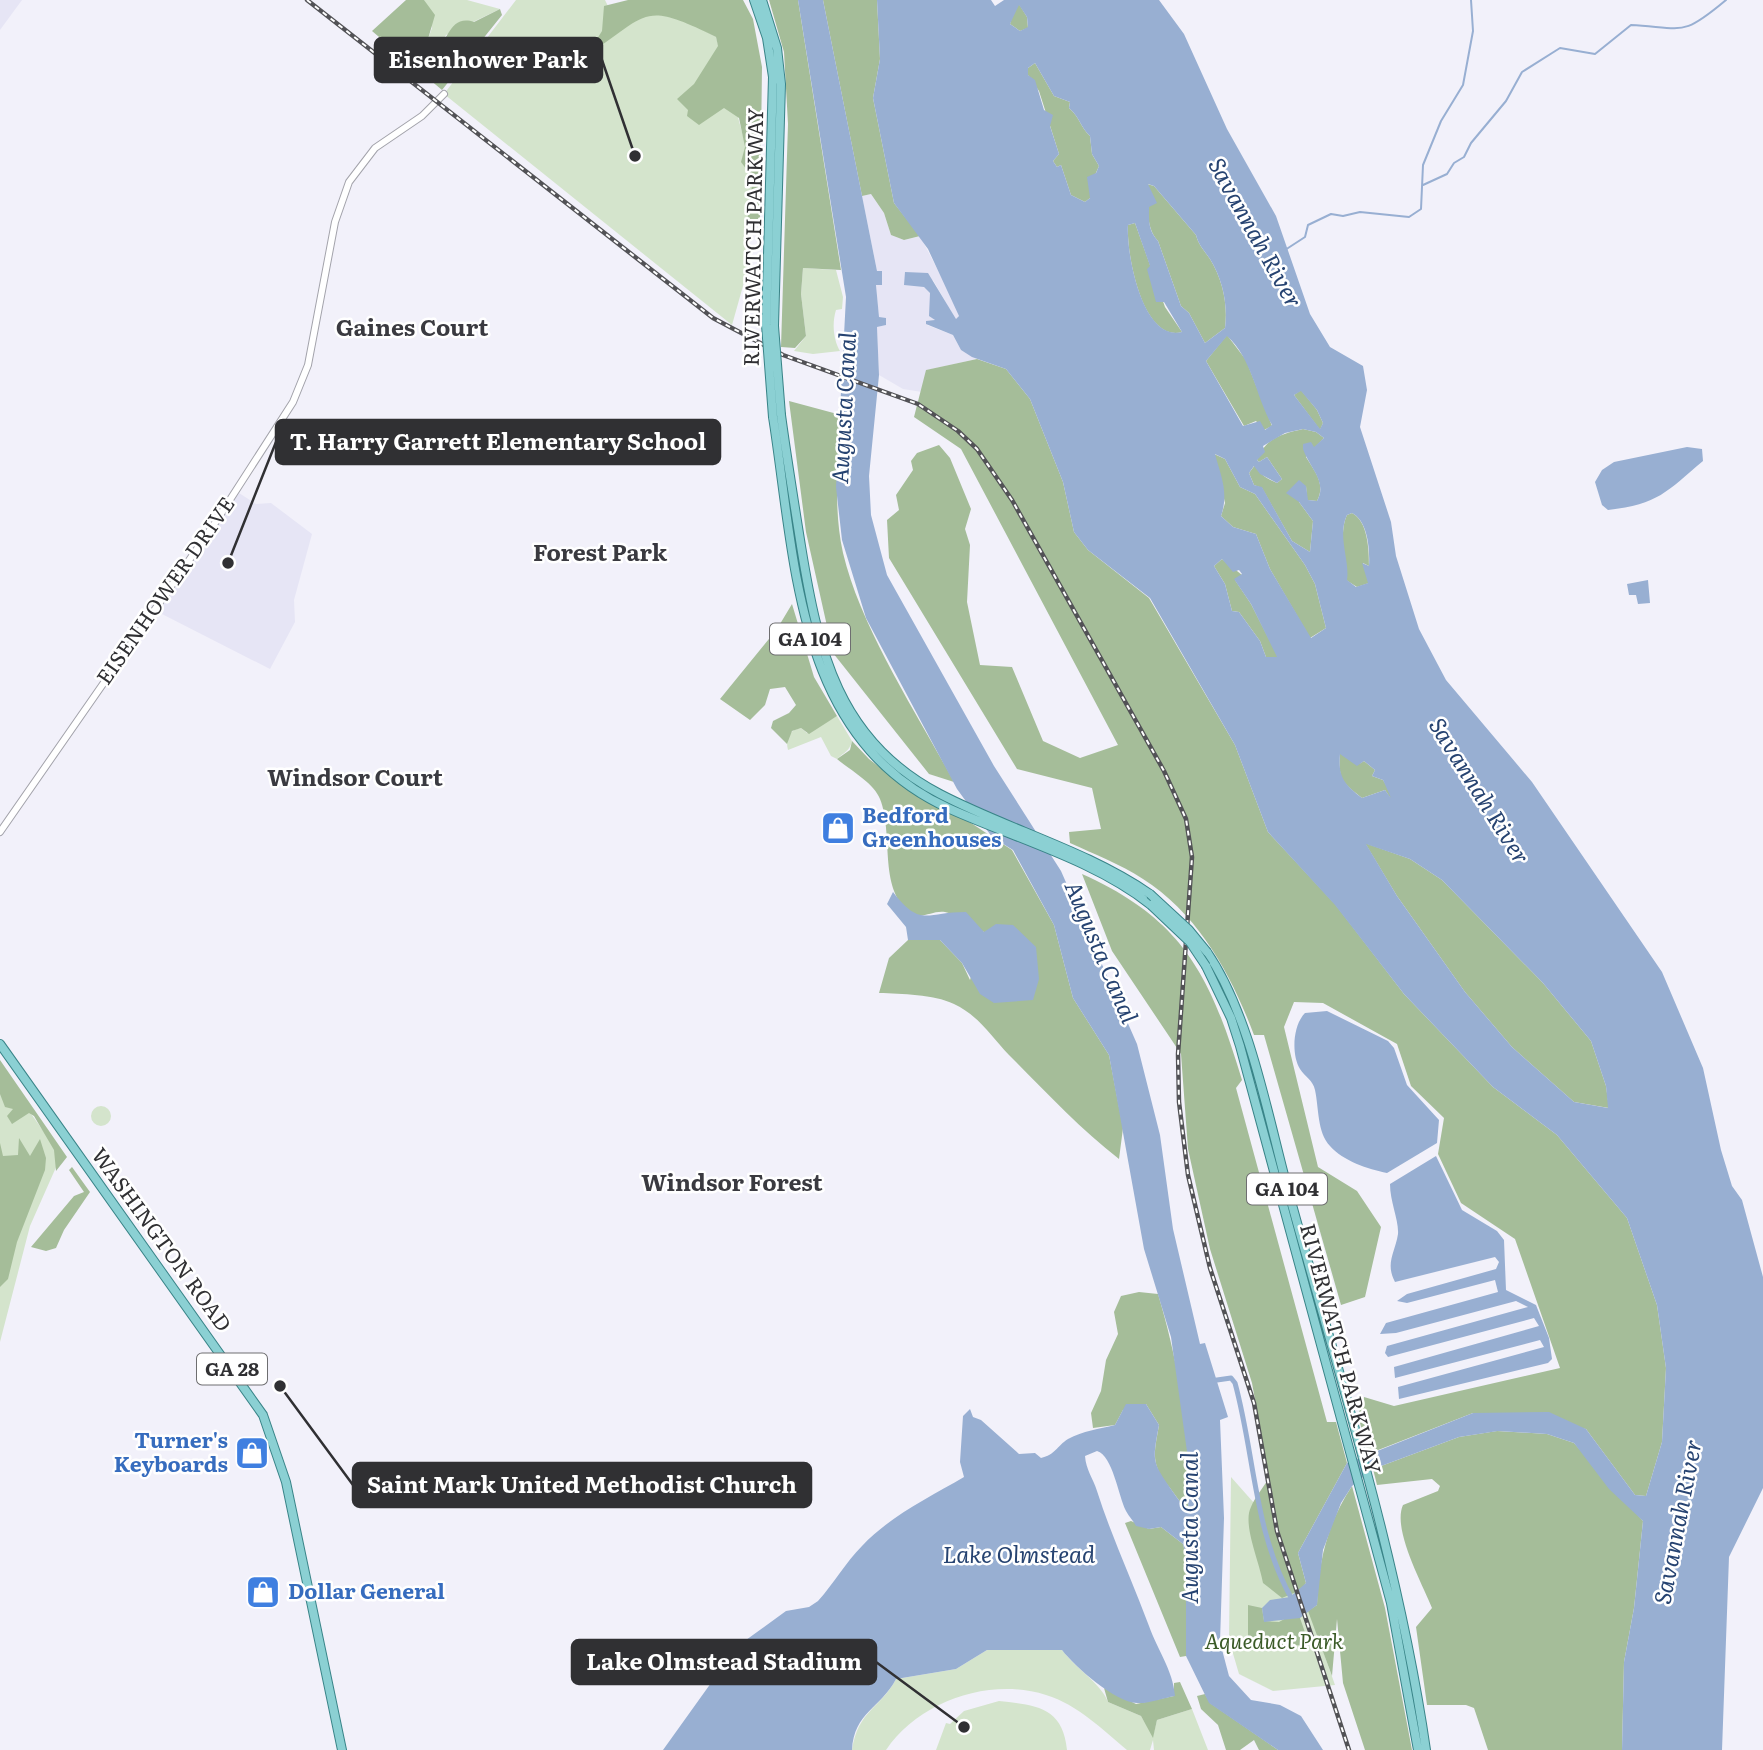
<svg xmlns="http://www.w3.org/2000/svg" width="1763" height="1750" font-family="Literata,serif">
  <rect width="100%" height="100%" fill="#f2f1fa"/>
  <!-- built -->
  <path fill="#e6e5f5" d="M0,0H22L0,30Z
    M871,194L884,213L891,235L904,240L920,236L957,307L959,316L956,320L933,280L924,287L930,293L932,316L935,320L927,325L953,335L961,350L977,359L927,370L922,392L903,389L879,375L877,327L886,325L879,318L877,296L876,284L882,271H877L862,196Z
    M239,493L256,504L271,503L312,534L294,600L295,622L270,669L158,612Z"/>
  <!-- green -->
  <path fill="#d4e4cc" d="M424,0H467L500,9L446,35L434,54L429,50L428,39L432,28Z
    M516,0H605L611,12L664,9L716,37L754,176L747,222L750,261L732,325L444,94Z
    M803,268L836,270L843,297L842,309L836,310C832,323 833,339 840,351L813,354L794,351L806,336L801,294Z
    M837,716L852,741C849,752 844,752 837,759L831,756L821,737L788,750C785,738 789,730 801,728L807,733Z
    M0,1070L61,1156L30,1226L0,1342Z
    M91 1116a10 10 0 1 1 20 0a10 10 0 1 1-20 0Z
    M1231,1477L1254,1503L1295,1571L1335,1685L1273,1691L1239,1674L1229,1640Z
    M1031,1649L1062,1650C1075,1668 1101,1683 1108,1702L1141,1716L1153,1736L1157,1720L1192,1709L1208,1750H1154L1153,1740L1150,1750H1127C1102,1729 1078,1705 1046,1695C990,1677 919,1701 886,1750H852C858,1710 881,1708 896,1679L956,1669L987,1650Z
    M999,1701C1034,1705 1063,1706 1067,1750H936L946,1723L950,1724L964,1711Z"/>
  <!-- forest -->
  <path fill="#a5bd99" d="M406,0H424L435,15L428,39L429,50L434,54C448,43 449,14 474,22L500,9L502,15L442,90L372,31Z
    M628,0H743L753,19L762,67L760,222L753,224L747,222L753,178L741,162L745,147L739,118L724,108L699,125L687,116L688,110L677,99L694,84L718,46L716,37C641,0 650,14 587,55L602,31L604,6Z
    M769,0H798L841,270L803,268L801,294L806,336L795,348L781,347L788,124L784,52Z
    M823,0H877L880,59L873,98L894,203L920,236L904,240L891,235L884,213L871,194L862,196Z
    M1019,4L1027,17L1028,28L1020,31L1010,24L1014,10Z
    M1035,63L1054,96L1070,102L1069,108C1080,117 1080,127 1090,136L1092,154L1099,166L1091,184L1090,198L1085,202L1071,195L1061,165L1057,167L1053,161L1059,154L1039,91L1028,75V68Z
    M1147,184L1154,186L1196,235C1199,246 1204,250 1210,259C1223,280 1228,305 1225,328L1205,343L1189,313L1181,306L1158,241C1144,226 1149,202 1147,184Z
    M1135,223L1165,307L1182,332C1142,343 1126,252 1128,225Z
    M1227,335L1246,360L1272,426L1264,430L1256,421L1244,426L1206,361Z
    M977,359L1006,369L1030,399L1063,482L1074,532L1088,550L1149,598L1235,745L1268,832L1335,904L1404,994L1493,1087L1557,1135L1627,1218L1657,1305L1666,1368L1662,1442L1646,1496L1635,1495L1586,1429L1473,1413L1368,1454L1358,1415L1364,1397L1394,1406L1560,1368L1515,1239L1461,1203L1438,1154L1444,1118L1411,1086L1397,1044L1323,1003L1294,1002L1284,1027L1318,1167L1357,1191L1381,1227L1365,1297L1341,1305L1264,1035H1254C1231,974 1199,915 1143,879C1120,864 1094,854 1070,843L1069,832L1101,829L1092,788L1017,769L889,558L887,520L899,510L896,495L913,470L911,461L917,453L939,445L950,458L971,509L965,529L970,545L967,602L980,665L1012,667L1043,741L1080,758L1118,745L961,449L914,417L926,370Z
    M1301,390L1317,410L1323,423L1320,430L1294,395Z
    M789,401L841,415C838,461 833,508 843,553C861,629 917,713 954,782L929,774L833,653L806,532Z
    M1303,429L1316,432L1324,438L1306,457C1315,472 1326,484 1317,501L1307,500L1306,486L1299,502L1313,521L1310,552L1292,541L1262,488L1254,485L1249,473L1255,465C1260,475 1266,478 1277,483L1282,479L1267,457L1259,462L1257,460C1266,438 1281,434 1303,429Z
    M1214,454L1225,459L1240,487L1255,494L1305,565L1315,584L1326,628L1310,638L1270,569L1256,534L1233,527L1221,516L1225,503Z
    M1352,513C1368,521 1369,550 1369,566L1363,563L1369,583L1357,587L1346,580C1345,562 1339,531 1347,515Z
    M1222,559L1242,575L1235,580L1251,604L1278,657H1266L1260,641L1239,612L1232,611L1225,584L1214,566Z
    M792,604L814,677L837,716L809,734L801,728L792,731L787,744L771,728L773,721L789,713L796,705L785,687L770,689L765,705L750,720L720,699L777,629Z
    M852,741L869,759L918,797L971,823L1012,850L1054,925L1073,998L1109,1055L1123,1128L1119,1159C1079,1128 1045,1091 1009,1055C991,1036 979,1016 954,1004C933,994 902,994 879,993L889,958L908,940H940L962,963L970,980L984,932C973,926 957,914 945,912C932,910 921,921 909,912C878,887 894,834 880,799C874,783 850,770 837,759L850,750Z
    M1340,753L1359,764L1364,761L1375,770L1372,776L1383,780L1392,795L1391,799L1385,790L1362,798C1342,782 1338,780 1340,753Z
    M1365,843L1410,859L1442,880L1543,983L1591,1041L1606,1086L1609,1108L1574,1102L1512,1047L1465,992L1397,896Z
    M1082,874C1185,920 1211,978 1242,1080L1236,1088L1327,1422H1336L1347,1463L1298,1553L1306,1583L1301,1590L1282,1598L1263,1583C1260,1563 1242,1524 1251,1507C1255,1497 1263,1488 1269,1478L1252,1383L1210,1249L1188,1149L1181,1054L1112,951Z
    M0,1060L67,1157L56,1171L54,1150L34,1116L29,1113L12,1124L7,1116L13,1109L5,1107L0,1094Z
    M19,1138L30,1156L40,1139L46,1158L45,1170L17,1242L8,1279L0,1287V1143L3,1156L18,1155Z
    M72,1167L90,1192L64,1230L56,1248L46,1251L31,1247L74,1196L84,1192L69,1170Z
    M1139,1292L1158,1294C1178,1361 1192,1438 1188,1509C1180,1503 1176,1496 1170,1488C1150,1464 1154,1454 1159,1425L1146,1404L1123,1410L1115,1425L1093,1428L1091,1413L1101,1391L1106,1360L1118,1334L1114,1312L1121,1296Z
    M1497,1431L1547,1434L1574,1443L1643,1521L1634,1608L1624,1662L1622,1750H1488L1474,1708L1466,1705H1427L1416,1627L1432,1608C1422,1583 1392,1529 1403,1505L1438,1491L1440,1486L1432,1479L1377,1485L1373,1469L1459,1437Z
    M1352,1486L1385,1608L1412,1750H1365L1343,1683L1337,1619L1332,1676L1308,1611L1317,1605C1318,1562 1328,1522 1352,1486Z
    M1131,1521L1149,1529L1161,1527L1183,1544L1186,1556V1656L1180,1657L1125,1523Z
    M1248,1605L1262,1608L1264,1621L1279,1622L1288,1617L1300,1618L1309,1644L1283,1647L1248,1642Z
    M1180,1682L1192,1709L1157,1720L1153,1738L1141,1716L1108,1702L1104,1688L1136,1704L1174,1696V1683Z
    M1205,1694L1210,1703L1278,1750H1259L1254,1740L1240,1750H1226L1218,1725L1201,1709L1197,1696Z"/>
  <!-- water -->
  <path fill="#98afd2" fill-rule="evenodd" d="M798,0H823L877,271H882V285H876L879,317L886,318V325L877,327L879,375L869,476L871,515L887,575L994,766L1061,871L1137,1044L1160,1135L1173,1229L1200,1344L1205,1343L1228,1417L1220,1420L1224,1518L1220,1642L1229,1676L1251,1700L1280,1705L1301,1716L1323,1750H1278L1209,1703L1186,1656V1556L1183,1544L1161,1527L1149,1529L1136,1526C1133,1520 1129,1517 1126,1511C1118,1495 1113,1456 1097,1451L1085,1456C1086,1470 1093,1478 1097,1491C1112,1538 1132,1580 1149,1626C1157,1649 1173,1670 1175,1696C1163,1698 1148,1704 1137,1703C1115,1702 1075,1667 1062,1650H987L956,1669L896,1679C881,1708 854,1712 852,1750H663L716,1676L746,1640L786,1611L809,1607L818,1601C834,1583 846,1562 862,1546C890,1516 930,1497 964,1477L960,1462L963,1416L970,1409L973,1417L981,1420L1019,1454L1035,1453L1041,1458C1055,1455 1057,1446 1068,1439C1083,1431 1099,1429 1115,1425L1126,1404H1146L1159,1425C1152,1463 1152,1461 1173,1492C1178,1499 1181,1504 1188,1508L1190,1473L1171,1337L1144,1249L1109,1055L1073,998L1054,925L1013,850L992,837L957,789L866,618L842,540L836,487L846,297Z
    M877,0H991L995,6L1004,0H1159L1184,34L1227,129L1276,216L1310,314L1330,347L1363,366L1367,390L1360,427L1391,522L1396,556L1419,629L1446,680L1532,782L1662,972L1703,1068L1721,1150L1732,1186L1742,1200L1763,1277V1488L1729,1557L1722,1750H1622L1624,1662L1634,1608L1643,1521L1609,1489L1574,1443L1547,1434L1498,1431L1459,1437L1373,1469L1352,1486L1341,1503L1323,1550L1317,1605L1300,1618L1264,1622L1262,1608L1270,1600L1290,1597L1306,1583L1298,1553L1347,1463L1473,1413L1549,1412L1586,1429L1635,1495L1646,1496L1662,1442L1666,1368L1657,1305L1627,1218L1557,1135L1493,1087L1404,994L1335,905L1268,832L1235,745L1150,598L1088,550L1074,532L1063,482L1030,399L1006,369L972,357L961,350L953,335L926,324V321L935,320L929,316L930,293L924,287L904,285L905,272L928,273L956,319L959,316L928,249L894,203L873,98L880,59ZM1019,5L1027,17L1028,27L1020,31L1010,24ZM1035,63L1054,96L1070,102L1069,108C1080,117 1080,127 1090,136L1092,154L1099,166L1096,173L1087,177L1090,198L1085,202L1071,195L1061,165L1057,167L1053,161L1059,154L1050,126L1053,115L1044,110L1035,80L1028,75V68ZM1148,184L1154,186L1196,235C1199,246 1204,250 1210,259C1223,280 1228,305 1225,328L1205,343L1189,313L1181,306L1158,241C1148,230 1149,221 1149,207L1157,203ZM1135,223L1150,266L1147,269L1156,302H1164L1182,332C1142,342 1126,252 1128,225ZM1227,336C1252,358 1256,397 1272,425L1265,430L1260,421L1243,426L1206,361ZM1301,391L1317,410L1323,423L1320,429L1294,395ZM1303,429L1316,432L1324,438L1314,447L1311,442L1303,444V449C1309,467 1328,482 1317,501L1308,500L1306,486L1299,480L1286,493L1299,502L1313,521L1310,552L1292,541L1262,487L1254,485L1249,473L1254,466L1260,474L1277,483L1282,479L1267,457L1259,462L1257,460L1265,452L1263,446L1285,433ZM1215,454L1225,459L1240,487L1255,494L1305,565L1315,584L1326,628L1311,638L1270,569L1256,534L1233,527L1221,516C1229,493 1221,476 1215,454ZM1352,513C1368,521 1370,550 1369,566L1362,563L1368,583L1356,587L1347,580C1350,560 1337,536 1347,515ZM1222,559L1233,572L1239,570L1242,574L1234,579L1251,604L1277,657H1266L1260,641L1239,612L1232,611L1225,584L1214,566ZM1340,754L1357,766L1364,761L1375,770L1372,776L1383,780L1391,798L1385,790L1362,798C1344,784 1338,777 1340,754ZM1366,844L1410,859L1442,880L1543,983L1591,1041L1606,1086L1608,1108L1574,1102L1512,1047L1465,992L1397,896Z
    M1687,447L1702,449L1703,461C1666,492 1659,504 1608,510L1602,505L1595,482L1602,470L1614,462Z
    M1648,580L1650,603L1638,604L1636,595H1629L1627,584Z
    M893,892C921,928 925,912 966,912L984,932L996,924L1013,925L1036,947L1039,979L1033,1000L994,1003L980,994L962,963L940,940H908L906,927L887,904Z
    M1327,1011L1388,1041L1394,1048L1407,1085L1439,1120L1437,1143L1387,1173C1368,1169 1343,1161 1330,1146C1317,1132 1319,1108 1315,1090C1313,1080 1305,1077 1300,1069C1291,1054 1293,1025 1305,1013Z
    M1436,1156L1462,1210L1497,1231L1504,1240L1506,1290L1536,1305L1549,1338L1552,1359L1548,1363L1399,1399L1398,1387L1544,1347L1540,1340L1395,1378L1394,1367L1539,1326L1534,1318L1388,1357L1385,1353L1387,1346L1528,1307L1516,1301L1396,1333L1380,1334L1386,1323L1498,1292L1495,1280L1407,1303L1397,1301L1407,1294L1496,1269L1499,1262L1495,1257L1395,1282C1385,1263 1395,1253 1398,1234C1399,1220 1390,1202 1390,1184Z"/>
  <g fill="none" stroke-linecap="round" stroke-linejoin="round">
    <!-- stream -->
    <path stroke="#98afd2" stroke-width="2" d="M1423,185L1447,174L1454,163L1464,157L1471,143L1506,101L1522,72L1560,48L1595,54L1631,25C1685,28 1682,37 1726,0
      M1285,250L1305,237L1308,225L1331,214L1343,216L1360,212L1409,217L1421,209L1423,165L1441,121L1463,85L1473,31L1471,0"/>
    <!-- canal -->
    <path stroke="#98afd2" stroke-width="5" d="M1210,1381L1231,1378L1235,1383C1255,1456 1254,1534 1293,1601"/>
    <!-- minor casing -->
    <g stroke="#a3a3ab" stroke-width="8">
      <path id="minor" d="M0,832L215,523L293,402L308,365L335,222L349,182L375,148L422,116L444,94"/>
    </g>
    <!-- major casing -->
    <g stroke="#398488" stroke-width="10">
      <path id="major" d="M754,0L767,38L773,77L766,325
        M762,0L777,48L781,84L774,326
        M781,415C787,459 794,502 801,546C818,650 838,741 940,794C1009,830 1086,850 1150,894
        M773,417C796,562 795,739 950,809C1017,839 1094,860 1151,905
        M1207,952C1252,1018 1269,1124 1291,1201C1341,1382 1399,1564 1426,1750
        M1206,966L1231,1018L1240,1046L1391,1603L1418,1750
        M0,1044L263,1415L286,1482L342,1750"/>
    </g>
    <!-- minor -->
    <use href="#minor" stroke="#fff" stroke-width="6"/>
    <!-- major -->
    <use href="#major" stroke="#8bd0d3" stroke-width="8"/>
    <!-- rail casing -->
    <g stroke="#525256" stroke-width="4.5">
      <path id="rail" d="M307,0L713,318L783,355L918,404L958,431L977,449L1012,500L1164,771L1186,819L1192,857L1178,1054L1179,1102L1188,1175L1210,1268L1254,1403L1277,1531L1349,1750"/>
    </g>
    <!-- rail -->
    <use href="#rail" stroke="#fff" stroke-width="2" stroke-dasharray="5" stroke-linecap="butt"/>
    <!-- major-bridge casing -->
    <g stroke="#398488" stroke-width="10" stroke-linecap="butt">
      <path id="major-bridge" d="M766,325L773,417
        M774,326L781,415
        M1150,894L1189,930L1207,952
        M1151,905L1190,942L1206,966"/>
    </g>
    <!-- major-bridge -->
    <use href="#major-bridge" stroke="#8bd0d3" stroke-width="8"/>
  </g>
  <!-- icons -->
  <defs>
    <g id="shop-square" transform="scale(1.75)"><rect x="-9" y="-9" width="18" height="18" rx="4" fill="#3f7fe0" stroke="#fff"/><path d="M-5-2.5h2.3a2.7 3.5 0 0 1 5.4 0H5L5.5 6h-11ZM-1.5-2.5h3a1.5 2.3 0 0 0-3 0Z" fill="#fff"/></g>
  </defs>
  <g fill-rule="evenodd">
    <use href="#shop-square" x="838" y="828"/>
    <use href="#shop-square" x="252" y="1453"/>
    <use href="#shop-square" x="263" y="1592"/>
  </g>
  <g text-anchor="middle" stroke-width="5" stroke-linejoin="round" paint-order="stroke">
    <!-- shield labels -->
    <g fill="#fff" stroke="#6e6e70" stroke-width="2">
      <rect x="770" y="623.5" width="80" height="31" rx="5"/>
      <rect x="1247" y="1173.5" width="80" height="31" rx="5"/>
      <rect x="197" y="1353.5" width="70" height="31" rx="5"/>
    </g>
    <g font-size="19" font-weight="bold" fill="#303033">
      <text x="810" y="646">GA 104</text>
      <text x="1287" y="1196">GA 104</text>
      <text x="232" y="1376">GA 28</text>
    </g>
    <!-- street labels -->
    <g font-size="21" fill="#303033" stroke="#fff">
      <text transform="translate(754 237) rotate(-89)" y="7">RIVERWATCH PARKWAY</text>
      <text transform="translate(166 591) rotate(-55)" y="7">EISENHOWER DRIVE</text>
      <text transform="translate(161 1240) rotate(54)" y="7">WASHINGTON ROAD</text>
      <text transform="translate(1340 1349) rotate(75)" y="7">RIVERWATCH PARKWAY</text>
    </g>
    <!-- shop labels -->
    <g font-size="21" font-weight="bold" fill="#366cbe" stroke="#fff" text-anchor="start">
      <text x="862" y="823">Bedford<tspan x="862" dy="24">Greenhouses</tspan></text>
      <text x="228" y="1448" text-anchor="end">Turner's<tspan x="228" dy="24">Keyboards</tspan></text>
      <text x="288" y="1599">Dollar General</text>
    </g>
    <!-- park labels -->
    <g font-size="21" font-style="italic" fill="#3b5b28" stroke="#fff">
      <text x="1274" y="1649">Aqueduct Park</text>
    </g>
    <!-- water labels -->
    <g font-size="23" font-style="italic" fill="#264371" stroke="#fff">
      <text transform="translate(1255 233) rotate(61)" y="8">Savannah River</text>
      <text transform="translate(844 408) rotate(-87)" y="8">Augusta Canal</text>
      <text transform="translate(1479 791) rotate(58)" y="8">Savannah River</text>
      <text transform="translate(1101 952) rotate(67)" y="8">Augusta Canal</text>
      <text transform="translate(1678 1522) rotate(-79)" y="8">Savannah River</text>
      <text transform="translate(1190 1528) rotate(-90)" y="8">Augusta Canal</text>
      <text x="1019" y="1563">Lake Olmstead</text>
    </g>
    <!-- neighbourhood labels -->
    <g font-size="23" font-weight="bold" fill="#3a3a40" stroke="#fff">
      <text x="412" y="336">Gaines Court</text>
      <text x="600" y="561">Forest Park</text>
      <text x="355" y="786">Windsor Court</text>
      <text x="732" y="1191">Windsor Forest</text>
    </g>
  </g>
  <!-- callouts -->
  <path fill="none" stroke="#303033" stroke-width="2.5" d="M635 156L602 60M228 563L276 442M280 1386L353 1485M964 1727L876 1662"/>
  <g fill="#303033" stroke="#fff" stroke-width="2.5">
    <circle cx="635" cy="156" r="7"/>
    <circle cx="228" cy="563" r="7"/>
    <circle cx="280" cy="1386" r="7"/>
    <circle cx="964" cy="1727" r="7"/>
  </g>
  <g fill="#303033" stroke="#303033" stroke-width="2.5">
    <rect x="375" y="38" width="227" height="44" rx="7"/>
    <rect x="276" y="420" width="444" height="44" rx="7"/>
    <rect x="353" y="1463" width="458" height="44" rx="7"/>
    <rect x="572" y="1640" width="304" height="44" rx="7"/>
  </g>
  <g font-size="23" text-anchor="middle" font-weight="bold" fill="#fff">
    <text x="488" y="68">Eisenhower Park</text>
    <text x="498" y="450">T. Harry Garrett Elementary School</text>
    <text x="582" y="1493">Saint Mark United Methodist Church</text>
    <text x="724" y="1670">Lake Olmstead Stadium</text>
  </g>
</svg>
